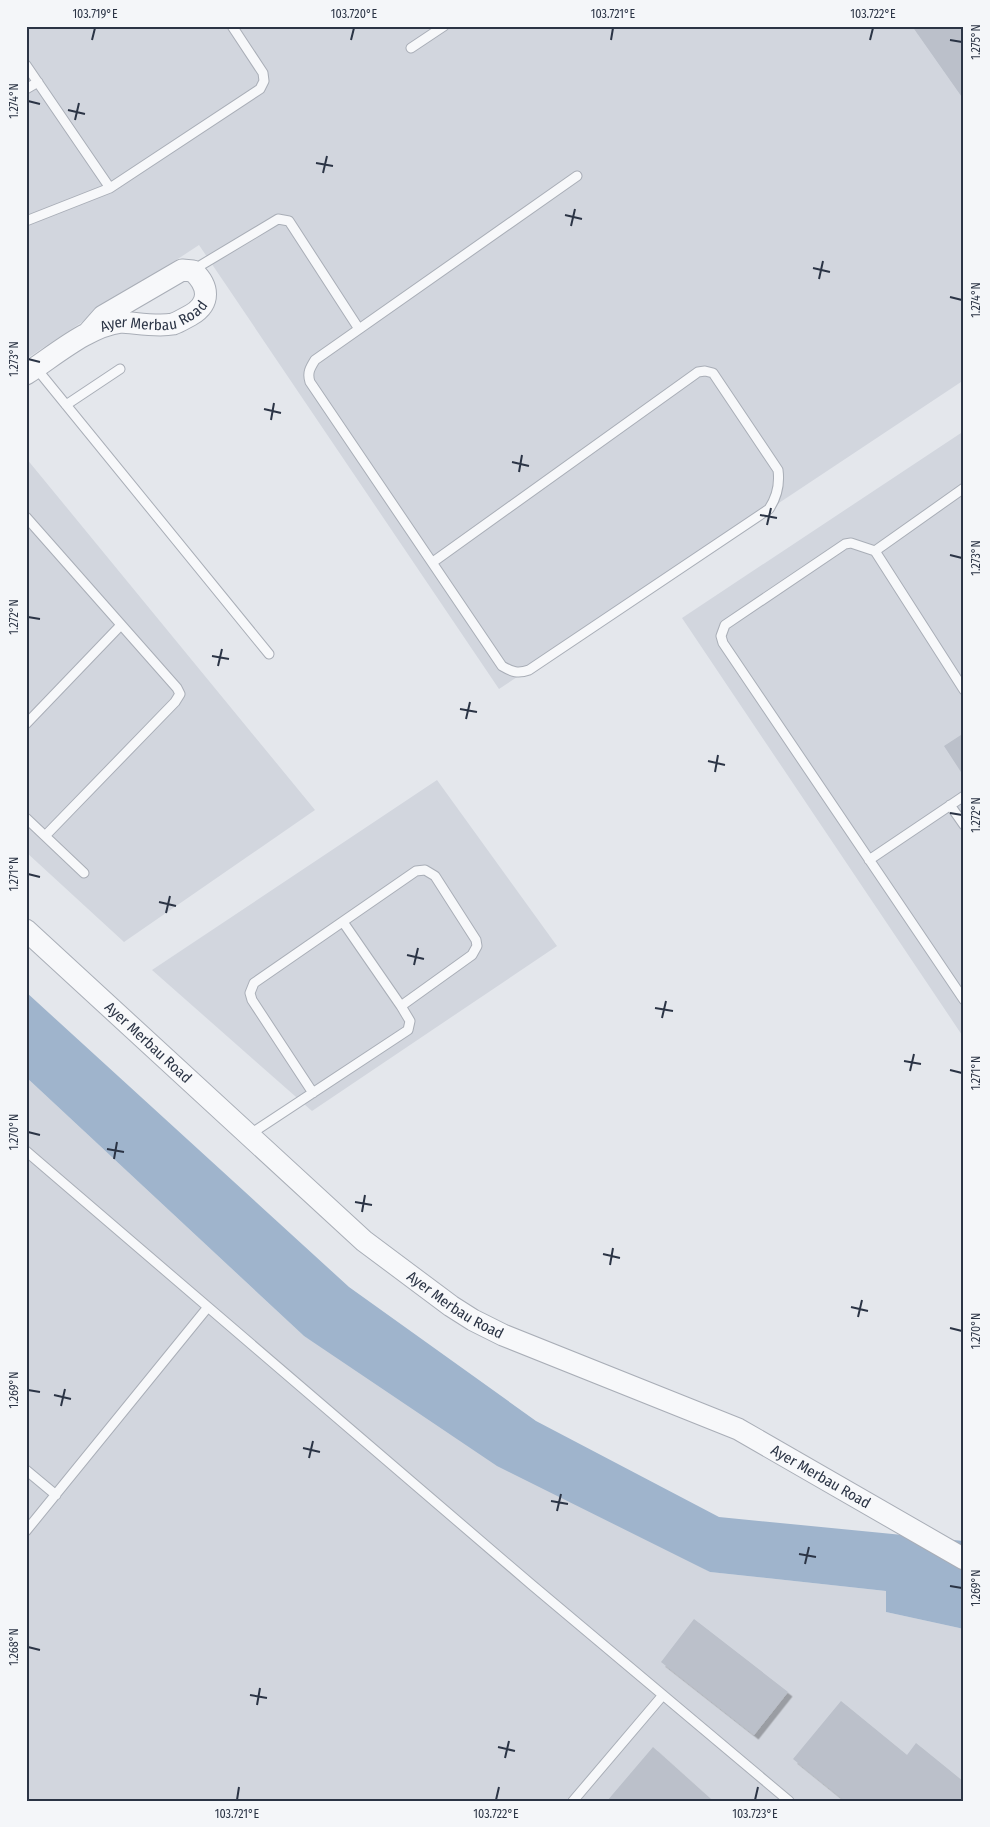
<svg xmlns="http://www.w3.org/2000/svg" width="990" height="1827" font-family="'Fira Sans Condensed',sans-serif">
  <defs>
    <filter id="shadow"><feDropShadow dx="4.5" dy="4.5" stdDeviation="0" flood-color="#0004"/></filter>
  </defs>
  <rect width="100%" height="100%" fill="#e4e7ec"/>
  <!-- built -->
  <path fill="#d2d6de" d="M26,26H964V380L499,689L199,245L26,359Z
    M964,431V1038L682,618Z
    M26,458L315,810L124,942L26,852Z
    M437,780L557,946L312,1111L152,970Z
    M26,1077L304,1336L710,1572L886,1591V1612L964,1629V1801H26Z"/>
  <!-- water -->
  <path fill="#9fb4cc" d="M26,992L349,1287L536,1421L719,1517L964,1541V1629L886,1612V1591L710,1572L497,1466L304,1336L26,1077Z"/>
  <!-- building -->
  <path fill="#bbc0ca" filter="url(#shadow)" d="M912,26H964V100Z
    M964,733V770L961,772L944,746Z
    M694,1619L788,1692L754,1735L661,1662Z
    M841,1701L907,1755L916,1743L964,1782V1801H845L793,1759Z
    M653,1747L713,1801H607Z"/>
  <g fill="none" stroke-linecap="round" stroke-linejoin="round">
    <!-- service casing -->
    <g stroke="#a9aeb7" stroke-width="11">
      <path id="service" d="M411,48L444,26
        M26,65L110,188
        M26,89L38,82
        M26,221L110,188L260,89L264,81L263,73L232,26
        M193,270L278,219L289,221L359,329
        M36,368L269,654
        M66,405L120,369
        M26,517L177,688L180,694L175,702L45,836
        M875,551L964,488
        M433,562L698,372L705,371L713,373L778,470C780,485 777,497 769,509L529,670C518,674 512,672 502,666L310,382C307,373 310,368 315,360L577,176
        M964,690L875,551L851,543L845,544L725,625L721,636L723,643L964,1000
        M26,724L121,625
        M950,805L964,825
        M26,818L84,873
        M869,860L964,796
        M313,1093L252,1000L250,993L254,983L416,871L425,870L435,876L476,940L477,946L472,955L401,1006
        M249,1135L408,1030L410,1021L401,1006L343,922
        M26,1151L532,1585L789,1801
        M26,1470L56,1495
        M26,1531L208,1307
        M573,1801L663,1695"/>
    </g>
    <!-- tertiary casing -->
    <g stroke="#a9aeb7" stroke-width="23">
      <g id="tertiary">
        <path id="s1" d="M26,374C54,356 88,326 121,322C137,323 157,327 173,324C179,322 185,318 191,315C211,303 209,286 193,271L182,270L103,316L88,333"/>
        <path id="s2" d="M26,930L364,1241L451,1306L473,1320L503,1335L738,1429L964,1559"/>
      </g>
    </g>
    <!-- service -->
    <use href="#service" stroke="#f7f8fa" stroke-width="9"/>
    <!-- tertiary -->
    <use href="#tertiary" stroke="#f7f8fa" stroke-width="21"/>
  </g>
  <!-- ticks -->
  <path fill="none" stroke="#2b3445" stroke-width="2" d="M92,40L95,28M351,40L354,28M611,40L613,28M870,40L873,28M950,40L962,42M28,101L40,104M68,110L85,114M75,120L79,103M316,163L333,166M323,173L327,156M565,215L582,219M571,226L575,209M813,268L830,272M819,279L823,261M950,297L962,300M28,359L40,362M264,409L281,413M271,420L274,403M512,462L529,466M519,472L522,455M760,515L777,518M767,525L771,508M950,555L962,558M28,617L40,619M212,656L229,659M218,666L222,649M460,709L477,712M466,719L470,702M708,761L725,765M715,772L718,755M950,813L962,815M28,874L40,877M159,902L176,906M166,913L170,896M407,955L424,959M414,965L418,948M655,1008L673,1011M662,1018L666,1001M904,1061L921,1064M950,1070L962,1073M910,1071L914,1054M28,1132L40,1135M107,1149L124,1152M114,1159L117,1142M355,1202L372,1205M362,1212L365,1195M603,1254L620,1258M610,1265L613,1248M851,1307L868,1311M858,1317L862,1300M950,1328L962,1331M28,1390L40,1392M54,1395L71,1399M61,1406L65,1389M303,1448L320,1452M309,1458L313,1441M551,1501L568,1504M557,1511L561,1494M799,1554L816,1557M805,1564L809,1547M950,1586L962,1588M28,1647L40,1650M250,1695L267,1698M257,1705L260,1688M498,1747L515,1751M505,1758L509,1741M237,1800L239,1787M496,1800L499,1787M755,1800L758,1787"/>
  <g text-anchor="middle" stroke-width="4.5" stroke-linejoin="round" paint-order="stroke">
    <!-- street labels -->
    <g font-size="15" fill="#2b3445" stroke="#f4f6f9">
      <text dy="5" stroke="none"><textPath href="#s1" startOffset="144">Ayer Merbau Road</textPath></text>
      <text dy="5" stroke="none"><textPath href="#s2" startOffset="166">Ayer Merbau Road</textPath></text>
      <text dy="5" stroke="none"><textPath href="#s2" startOffset="571">Ayer Merbau Road</textPath></text>
      <text dy="5" stroke="none"><textPath href="#s2" startOffset="976">Ayer Merbau Road</textPath></text>
    </g>
  </g>
  <!-- border -->
  <rect width="990" height="1827" fill="none" stroke="#f4f6f9" stroke-width="55"/>
  <rect x="28" y="28" width="934" height="1772" fill="none" stroke="#2b3445" stroke-width="2"/>
  <g font-size="12" text-anchor="middle" fill="#2b3445">
    <text x="95" y="18">103.719°E</text>
    <text x="354" y="18">103.720°E</text>
    <text x="613" y="18">103.721°E</text>
    <text x="873" y="18">103.722°E</text>
    <text transform="translate(976 42) rotate(-90)" y="4">1.275°N</text>
    <text transform="translate(14 101) rotate(-90)" y="4">1.274°N</text>
    <text transform="translate(976 300) rotate(-90)" y="4">1.274°N</text>
    <text transform="translate(14 359) rotate(-90)" y="4">1.273°N</text>
    <text transform="translate(976 558) rotate(-90)" y="4">1.273°N</text>
    <text transform="translate(14 617) rotate(-90)" y="4">1.272°N</text>
    <text transform="translate(976 815) rotate(-90)" y="4">1.272°N</text>
    <text transform="translate(14 874) rotate(-90)" y="4">1.271°N</text>
    <text transform="translate(976 1073) rotate(-90)" y="4">1.271°N</text>
    <text transform="translate(14 1132) rotate(-90)" y="4">1.270°N</text>
    <text transform="translate(976 1331) rotate(-90)" y="4">1.270°N</text>
    <text transform="translate(14 1390) rotate(-90)" y="4">1.269°N</text>
    <text transform="translate(976 1588) rotate(-90)" y="4">1.269°N</text>
    <text transform="translate(14 1647) rotate(-90)" y="4">1.268°N</text>
    <text x="237" y="1818">103.721°E</text>
    <text x="496" y="1818">103.722°E</text>
    <text x="755" y="1818">103.723°E</text>
  </g>
</svg>
